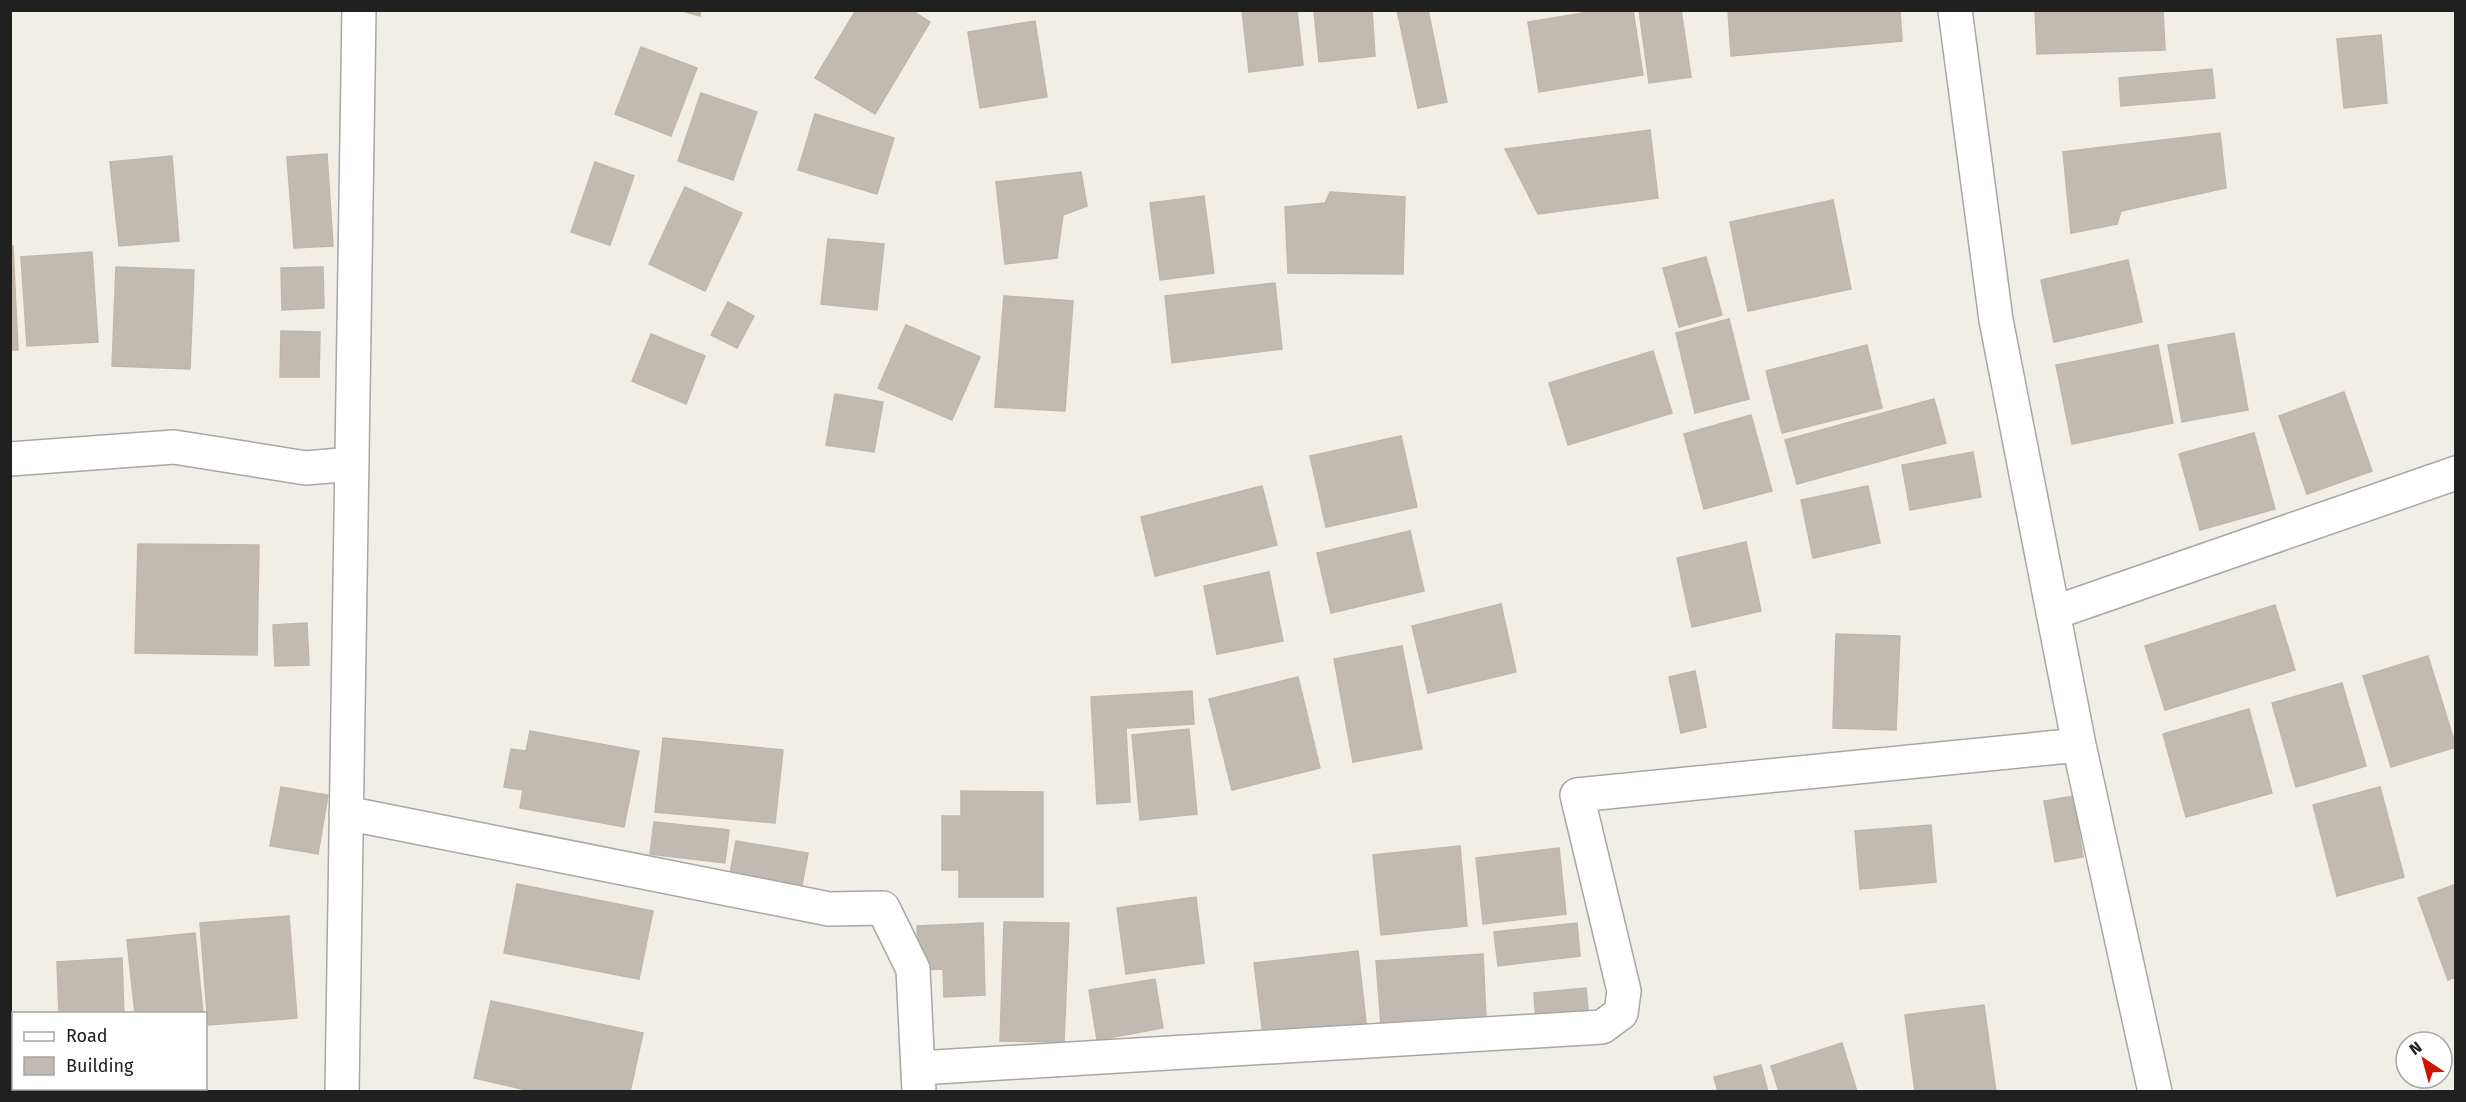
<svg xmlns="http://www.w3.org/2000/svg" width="2466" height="1102" font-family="'Fira Sans',sans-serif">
  <rect width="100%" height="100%" fill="#f0eee6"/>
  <!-- building -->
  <path fill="#c1bab3" stroke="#c2b6a9" stroke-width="1.5" d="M679,10H701L700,16Z
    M856,10H911L930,22L875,114L815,78Z
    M1242,10H1297L1303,65L1249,72Z
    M1314,10H1372L1375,56L1319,62Z
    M1397,10H1428L1447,102L1418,108Z
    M1601,10H1633L1643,75L1539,92L1528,22Z
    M1639,10H1681L1691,77L1649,83Z
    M1728,10H1900L1902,41L1731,56Z
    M2035,10H2163L2165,50L2037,54Z
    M1035,21L1047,97L980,108L968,32Z
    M2381,35L2387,103L2344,108L2337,39Z
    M641,47L697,68L671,136L615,114Z
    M2212,69L2215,98L2121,106L2119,78Z
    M701,93L757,112L733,180L678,161Z
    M815,114L894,138L877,194L798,170Z
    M1650,130L1658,198L1538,214L1505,149Z
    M2220,133L2226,188L2121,211L2117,224L2071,233L2063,152Z
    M327,154L333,246L294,248L287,157Z
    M172,156L179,241L119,246L110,162Z
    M595,162L634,176L610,245L571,232Z
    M1081,172L1087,206L1063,215L1057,258L1005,264L996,182Z
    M685,187L742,213L705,291L649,264Z
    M1330,192L1405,197L1403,274L1288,273L1285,207L1325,203Z
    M1204,196L1214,273L1160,280L1150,203Z
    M1833,200L1851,289L1748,311L1730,222Z
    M828,239L884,244L877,310L821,304Z
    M10,246H13L18,350H10Z
    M92,252L98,342L27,346L21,257Z
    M1706,257L1722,315L1679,327L1663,268Z
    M2128,260L2142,322L2054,342L2041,280Z
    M116,267L194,270L190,369L112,366Z
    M323,267L324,308L282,310L281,268Z
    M1275,283L1282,349L1172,363L1165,296Z
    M1004,296L1073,301L1065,411L995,407Z
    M728,302L754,316L737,348L711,335Z
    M1729,319L1749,399L1695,413L1676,333Z
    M906,325L980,357L952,420L878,388Z
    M281,331L320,332L319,377H280Z
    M2234,333L2248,410L2182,422L2168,345Z
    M651,334L705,356L686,404L632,381Z
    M1867,345L1882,408L1782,433L1766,371Z
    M2158,345L2173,423L2072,444L2056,365Z
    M1653,351L1672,413L1568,445L1549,383Z
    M2344,392L2372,471L2307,494L2279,416Z
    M835,394L883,402L874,452L826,445Z
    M1934,399L1946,443L1797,484L1785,440Z
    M1751,415L1772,491L1704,509L1684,434Z
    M2254,433L2275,509L2200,530L2179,454Z
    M1401,436L1417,507L1326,527L1310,456Z
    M1973,452L1981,497L1910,510L1902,465Z
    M1262,486L1277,545L1155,576L1141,517Z
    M1868,486L1880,543L1813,558L1801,500Z
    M1410,531L1424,591L1331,613L1317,553Z
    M1746,542L1761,611L1692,627L1677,558Z
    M138,544L259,545L257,655L135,653Z
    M1269,572L1283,641L1217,654L1204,586Z
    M1501,604L1516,672L1428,693L1412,626Z
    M2275,605L2295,670L2165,710L2145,646Z
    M307,623L309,665L275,666L273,625Z
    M1836,634L1900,636L1896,730L1833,728Z
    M1402,646L1422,749L1353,762L1334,659Z
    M2428,656L2456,747L2391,767L2363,676Z
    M1695,671L1706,727L1681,733L1669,677Z
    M1298,677L1320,768L1232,790L1209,699Z
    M2342,683L2366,766L2296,787L2272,703Z
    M1192,691L1194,724L1126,728L1130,802L1097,804L1091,697Z
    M2249,709L2272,793L2186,817L2163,734Z
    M1189,729L1197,814L1140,820L1132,735Z
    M530,731L639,751L624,827L520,808L523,790L504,787L511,749L526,751Z
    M663,738L783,750L775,823L655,812Z
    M281,787L328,795L318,854L270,846Z
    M2380,787L2404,877L2337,896L2313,805Z
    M961,791L1043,792V897H959V870H942V816H961Z
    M2073,796L2083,857L2055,862L2044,801Z
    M654,822L729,830L725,863L650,854Z
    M1931,825L1936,882L1860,889L1855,831Z
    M736,841L808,853L801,891L729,879Z
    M1460,846L1467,926L1381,935L1373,855Z
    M1559,848L1566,914L1483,924L1476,858Z
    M517,884L653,911L639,979L504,953Z
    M2456,884V977L2448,980L2418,898Z
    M1196,897L1204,963L1126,974L1117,908Z
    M289,916L297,1018L208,1025L200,923Z
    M1004,922L1069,923L1064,1042L1000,1041Z
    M983,923L985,995L944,997L943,969L919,970L917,926Z
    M1577,923L1580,956L1498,966L1494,932Z
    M195,933L203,1014H135L127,940Z
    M1358,951L1367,1031L1264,1043L1254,963Z
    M1483,954L1486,1018L1381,1025L1376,961Z
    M122,958L124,1014H59L57,962Z
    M1155,979L1163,1028L1097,1040L1089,990Z
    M1586,988L1589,1020L1536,1024L1534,993Z
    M491,1001L643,1033L630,1092H535L474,1078Z
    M1984,1005L1996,1092H1915L1905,1015Z
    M1842,1043L1857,1092H1779L1771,1066Z
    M10,1053H14V1088H31L10,1092Z
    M1761,1065L1768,1092H1718L1714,1077Z"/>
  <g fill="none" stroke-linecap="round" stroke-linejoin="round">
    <!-- minor casing -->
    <g stroke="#a7a7a7" stroke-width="36">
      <path id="minor" d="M1955,10L1996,320L2079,745L2155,1092
        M10,459L174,447L306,468L352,464
        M2053,613L2456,473
        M346,813L829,909L883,908L913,969L919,1092
        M919,1068L1602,1027L1621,1013L1624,991L1577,795L2079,745
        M342,1092L359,10"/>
    </g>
    <!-- minor -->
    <use href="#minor" stroke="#fff" stroke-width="33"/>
  </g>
  <!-- border -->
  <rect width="2466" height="1102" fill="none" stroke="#202020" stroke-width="24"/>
  <!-- legend -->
  <rect x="12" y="1012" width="195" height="78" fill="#ffffff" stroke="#a6a6a6" stroke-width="1.5"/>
  <rect x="24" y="1032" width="30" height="9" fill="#ffffff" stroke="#a6a6a6" stroke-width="1.5"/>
  <text x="66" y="1042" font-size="18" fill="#202020">Road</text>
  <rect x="24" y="1057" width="30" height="18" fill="#c1bab3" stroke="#a6a6a6" stroke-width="1.5"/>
  <text x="66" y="1072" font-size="18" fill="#202020">Building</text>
  <!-- north arrow -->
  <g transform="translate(2424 1060) rotate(324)"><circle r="28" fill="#ffffff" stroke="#a6a6a6" stroke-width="1.5"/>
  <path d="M0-4.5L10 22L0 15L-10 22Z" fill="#ce1302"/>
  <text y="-9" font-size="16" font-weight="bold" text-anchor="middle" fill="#202020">N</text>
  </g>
</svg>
